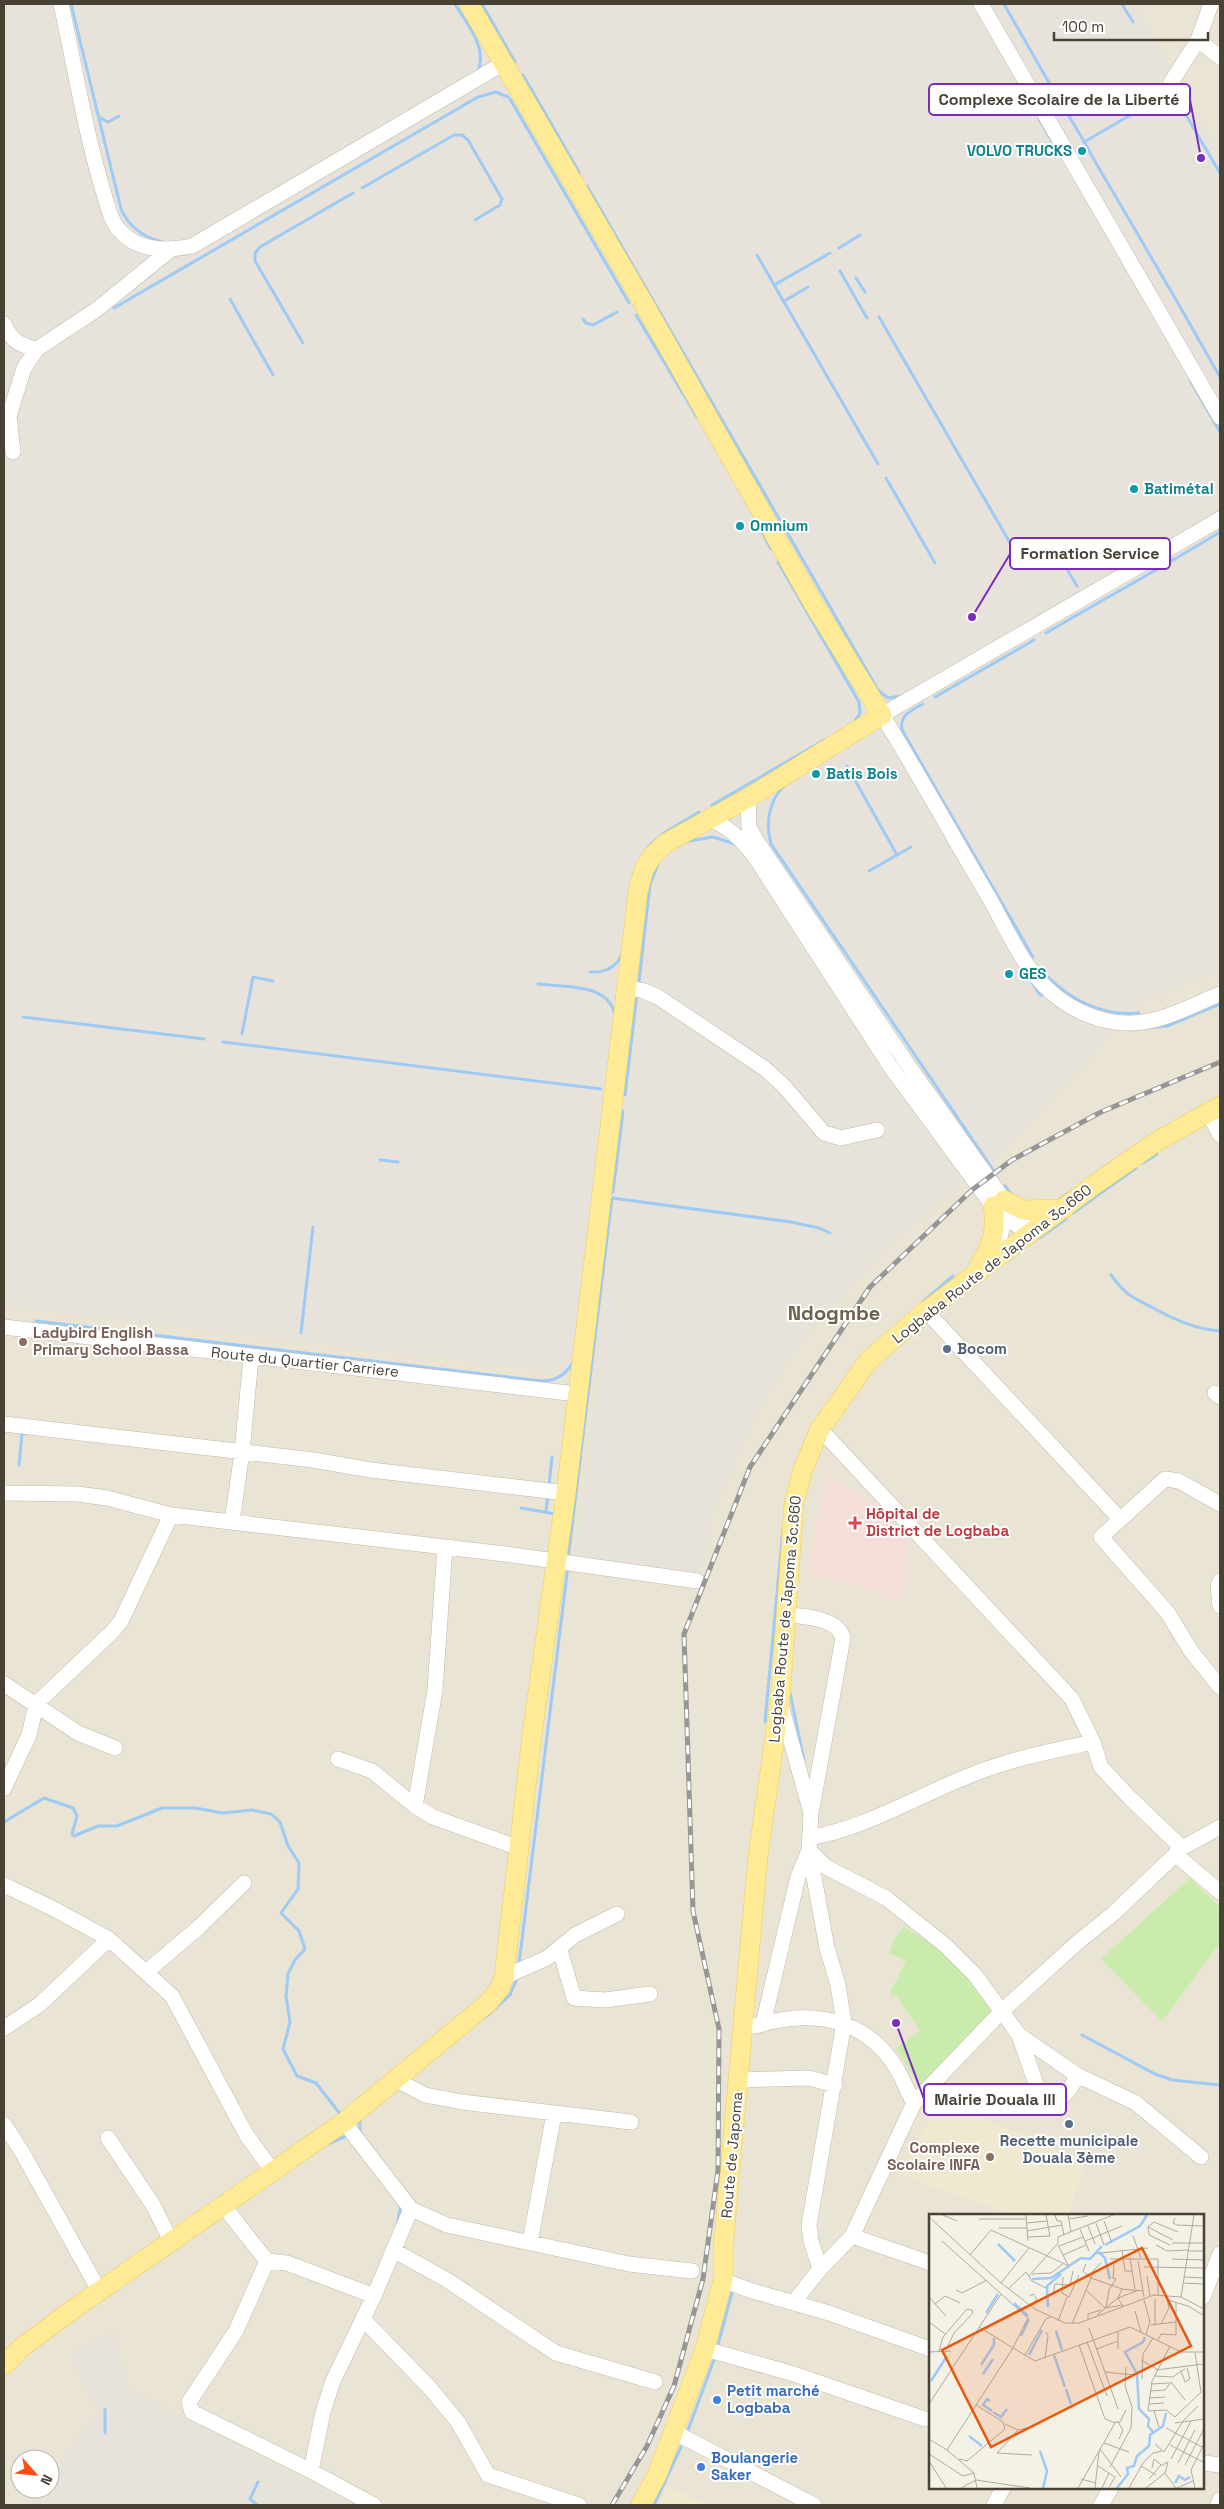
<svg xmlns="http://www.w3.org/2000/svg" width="1224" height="2509" font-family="'Space Grotesk',sans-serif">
  <rect width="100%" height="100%" fill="#f4f1e6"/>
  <!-- residential -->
  <path fill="#e9e4d4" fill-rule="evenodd" d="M4,4H1220V2505H4ZM930,2215H1203V2488H930ZM20,2459H50V2489H20Z"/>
  <!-- industrial -->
  <path fill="#e7e3db" d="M4,4H1135L1220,157V970L1140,1003L997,1158L965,1181L888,1246L796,1348L753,1418L712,1515L699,1572L575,1557L599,1379L541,1370L4,1306Z
    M112,2332L131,2391L353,2505H23L36,2489H50V2472L99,2412L70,2354Z"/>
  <!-- education -->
  <path fill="#efe9cf" d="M952,2107L1051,2146L1056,2152L1086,2162L1068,2215H1012L897,2173L933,2114L940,2118L942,2115L948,2117Z
    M668,2486L706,2505H658Z"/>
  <!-- medical -->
  <path fill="#f6dfd9" d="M826,1475L877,1507L909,1540L903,1602L882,1598L884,1592L808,1573Z"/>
  <!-- green -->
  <path fill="#c9ecac" d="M1190,1878L1220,1907V1943L1162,2021L1101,1959Z
    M904,1927C942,1948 974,1979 995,2017L924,2086L918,2084L896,2048L920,2031L896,1995L892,1998L891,1991L906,1961L889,1953L895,1938Z"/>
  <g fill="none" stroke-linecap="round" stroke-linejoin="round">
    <!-- stream -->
    <path stroke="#9ecaf6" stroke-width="3" d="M71,4L121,209C129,227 143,237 162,242
      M455,4C467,24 489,49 477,73
      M482,4L515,62
      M1004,4L1063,107
      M1122,4L1133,22
      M523,75L579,172
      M510,99L629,303
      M1186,115L1220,173
      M1069,116L1089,150
      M99,117L108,122L119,116
      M1039,119L1052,141
      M1084,142L1170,92L1174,93L1185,113
      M1089,151L1175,298
      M587,186L878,690L888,698L901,696
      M362,188L454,135H462L468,140L502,199L500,205L475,220
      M839,248L860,235
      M757,255L772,281
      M840,271L867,318
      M856,278L865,292
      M773,283L878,464
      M776,284L830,253
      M1175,298L1220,377
      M230,299L273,375
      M786,300L808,287
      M114,308L478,97L496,92L508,97
      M636,315L697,417
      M879,317L1013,548L1026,555L1050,540L1077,586
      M583,319L586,323L593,325L617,312
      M303,343L255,261V253L260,247L353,193
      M1190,380L1220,432
      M886,478L935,563
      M755,519L771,549
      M778,562L859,702L860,713L855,721
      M1046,633C1104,599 1163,567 1220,532
      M935,697L1034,640
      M923,704C912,710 899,715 902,730L1033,957
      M847,766L897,855
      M785,785C769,800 765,823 771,844L994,1171
      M712,805L826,739
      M689,841L713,837L735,844
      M648,847L664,833L699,812
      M869,871L911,847
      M590,972C605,973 616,968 622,954
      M1047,976C1073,1002 1103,1016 1139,1013
      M639,982L650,885L658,864
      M538,984C564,987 609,983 615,1015
      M1033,984L1040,995H1045
      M23,1017L204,1039
      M1129,1030L1167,1026L1220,1004
      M242,1034L253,977L273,981
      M223,1042L601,1089
      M625,1095L637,994
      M380,1160L398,1162
      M1143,1163L1157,1154
      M1005,1186L1012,1195
      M613,1192L623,1111
      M1060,1199L1070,1192
      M1073,1213L1136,1168
      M1039,1238L1066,1219
      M1111,1275C1128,1298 1133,1297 1157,1310C1178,1321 1196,1329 1220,1331
      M924,1301L953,1276
      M36,1321L541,1381C556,1381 567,1375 574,1360
      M301,1333L313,1227
      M19,1465L22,1433L26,1434
      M549,1486L552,1457
      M521,1508L556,1514
      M546,1511L548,1495
      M568,1559L612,1198L791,1222L819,1228L830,1233
      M790,1693L804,1760
      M765,1722L783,1529
      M4,1822L44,1798L73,1808L77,1816L72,1834L74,1836L98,1826H117L162,1808H195L223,1813L252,1810L271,1814L280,1822L288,1846L299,1863L298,1889L281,1913L299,1931L305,1949L295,1960L288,1974L286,1996L290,2022L283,2049L297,2076L316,2083L341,2115
      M519,1964L568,1566
      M486,2017L510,1995L518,1976
      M1082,2035L1155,2074L1172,2080L1220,2085
      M360,2132V2119
      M330,2143L349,2135
      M397,2225L401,2205
      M717,2348L732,2293
      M105,2433V2409
      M687,2433L715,2357
      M257,2505L250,2499L258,2482
      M654,2505L681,2447"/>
    <!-- minor casing -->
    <g stroke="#c1baa8" stroke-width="16">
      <path id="minor" d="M61,4C75,67 85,132 104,194C108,207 111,222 121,232C140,252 168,251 192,246L504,63
        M981,4L1220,417
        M1198,40L1220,57
        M1170,84L1198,40L1211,4
        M4,324C10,340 21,346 37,349
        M13,452L9,416L24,368L37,349L96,310L169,251
        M1220,519L882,715C920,776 954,839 991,901C1008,932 1024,969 1051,992C1072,1011 1103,1024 1131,1023C1162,1023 1192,1005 1220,994
        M748,798L749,828L760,846L906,1062L1004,1200L1005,1217L998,1244
        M710,819C730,828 741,839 755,857L890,1066L993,1206L1018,1226L1037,1228
        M626,987L644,991L658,997L764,1068L783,1085L824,1133L841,1138L877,1130
        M1208,1112L1220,1135
        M926,1311L1120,1519
        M4,1327L577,1394
        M1215,1393L1220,1397
        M4,1424L313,1460L371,1470L566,1493
        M4,1493L78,1494L107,1498L171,1515
        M1220,1504L1179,1481L1165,1479L1101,1537L1168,1613L1191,1651L1220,1687
        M232,1522L242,1452L251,1358
        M1220,1581L1218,1586L1220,1606
        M787,1614C807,1618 837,1617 843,1638L812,1808
        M4,1684L78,1733L115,1748
        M781,1705L811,1813L809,1850L827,1948L838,1985L844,2023L809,2225L811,2241L820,2269
        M338,1759L372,1771L415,1806L433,1817L519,1848
        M4,1788L29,1735L34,1714L40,1700L113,1631L121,1621L171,1515L505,1554L697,1581
        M415,1806L435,1690L445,1547
        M810,1838C868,1827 917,1796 971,1775C1010,1759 1051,1751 1093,1742
        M1182,1848L1220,1827
        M1175,1854L1220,1892
        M4,1885L54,1909L109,1939L172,1996L247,2136L272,2170
        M560,1950L574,1998L605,2000L650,1994
        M146,1972L198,1928L244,1883
        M504,1977L547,1958L575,1935L617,1914
        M763,2024L798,1877L809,1850L826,1867L886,1898L946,1946L975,1975L1019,2035L1077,2075L1136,2103L1201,2157
        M755,2026C809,2009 865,2016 897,2069C903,2080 908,2092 914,2103
        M4,2028L39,2005L109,1939
        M1019,2035L1037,2087C1054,2112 1069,2095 1077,2075
        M395,2079L425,2095L462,2102L631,2122
        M739,2080L809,2078L835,2085
        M344,2122L411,2209L447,2225L629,2264L692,2271
        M4,2124L22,2152L100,2292
        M108,2138L153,2205L171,2241
        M222,2204L267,2261L236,2331L189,2402L192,2412L311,2471
        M852,2236L930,2263
        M530,2242L554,2114
        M393,2250L447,2280L556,2353L655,2382
        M267,2261L287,2263L374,2296
        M723,2280L749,2290L829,2313L930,2349
        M1203,2297L1220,2254
        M793,2303L820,2269L852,2236L914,2103L1002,2011L1078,1942L1114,1913L1182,1848L1129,1797L1101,1767L1093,1742L1072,1699L820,1429
        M363,2319L429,2387L458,2422L488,2475L579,2505
        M705,2349L794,2374L925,2419
        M674,2432L814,2505
        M1203,2463L1220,2465
        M374,2505L311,2471L323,2412L333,2381L374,2296L411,2209
        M994,2505L1003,2488
        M1101,2505L1111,2488
        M1218,2505L1220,2500"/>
    </g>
    <!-- major casing -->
    <g stroke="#edcf5c" stroke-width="20">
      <path id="major" d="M1004,1200L1023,1210L1063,1209
        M979,1266C992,1246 997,1229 993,1206
        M4,2365L21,2348L72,2310L344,2122L488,2003L500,1988L504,1977L533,1727L566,1493L638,892L644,869L653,855L666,843L748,798L882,715L813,603L644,304L469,4
        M641,2505L657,2475L705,2349L723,2280V2250L758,1855L780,1701L794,1503L803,1469L820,1429L869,1360L926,1311L1094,1185L1156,1142L1220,1106"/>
    </g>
    <!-- minor -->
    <use href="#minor" stroke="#fff" stroke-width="15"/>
    <!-- major -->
    <use href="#major" stroke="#ffea95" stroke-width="19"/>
    <!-- rail casing -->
    <g stroke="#969696" stroke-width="5">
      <path id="rail" d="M612,2505L647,2446L674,2386L703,2279L718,2170L719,2029L693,1911L684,1634L750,1467L870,1287L972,1190L1012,1160L1101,1112L1220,1062"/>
    </g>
    <!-- rail -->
    <use href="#rail" stroke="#fff" stroke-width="3" stroke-dasharray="9" stroke-linecap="butt"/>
  </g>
  <!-- markers -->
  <g fill="#0f9aa8" stroke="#fff" stroke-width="2">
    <circle cx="1082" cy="151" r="5"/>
    <circle cx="1134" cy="489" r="5"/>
    <circle cx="740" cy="526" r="5"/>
    <circle cx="816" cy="774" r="5"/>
    <circle cx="1009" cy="974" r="5"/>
  </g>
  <g fill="#8d6e63" stroke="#fff" stroke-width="2">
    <circle cx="23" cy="1342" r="5"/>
    <circle cx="990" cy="2157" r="5"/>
  </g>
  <g fill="#5c6f8a" stroke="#fff" stroke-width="2">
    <circle cx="947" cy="1349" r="5"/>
    <circle cx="1069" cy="2124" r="5"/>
  </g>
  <path fill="#e0444e" stroke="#fff" stroke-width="2" d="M852.5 1515.5h5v5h5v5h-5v5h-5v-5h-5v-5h5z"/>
  <g fill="#3f7fe0" stroke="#fff" stroke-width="2">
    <circle cx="717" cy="2400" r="5"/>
    <circle cx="701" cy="2467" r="5"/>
  </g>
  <g text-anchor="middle" stroke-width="4" stroke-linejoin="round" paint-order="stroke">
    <!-- culture labels -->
    <g font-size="15" font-weight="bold" fill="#0d838f" stroke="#fff" text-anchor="start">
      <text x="1072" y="156" text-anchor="end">VOLVO TRUCKS</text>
      <text x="1144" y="494">Batimétal</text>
      <text x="750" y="531">Omnium</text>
      <text x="826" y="779">Batis Bois</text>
      <text x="1019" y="979">GES</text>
    </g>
    <!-- street labels -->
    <g font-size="15" fill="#484235" stroke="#fff">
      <text transform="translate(992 1264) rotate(-38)" y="5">Logbaba Route de Japoma 3c.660</text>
      <text transform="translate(305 1362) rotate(6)" y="5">Route du Quartier Carriere</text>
      <text transform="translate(785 1619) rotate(-85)" y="5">Logbaba Route de Japoma 3c.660</text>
      <text transform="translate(732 2155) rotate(-85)" y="5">Route de Japoma</text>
    </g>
    <!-- education labels -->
    <g font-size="15" font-weight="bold" fill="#785e54" stroke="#fff" text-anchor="start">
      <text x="33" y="1338">Ladybird English<tspan x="33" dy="17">Primary School Bassa</tspan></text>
      <text x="980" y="2153" text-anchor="end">Complexe<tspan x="980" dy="17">Scolaire INFA</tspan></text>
    </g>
    <!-- service labels -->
    <g font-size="15" font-weight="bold" fill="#4e5e75" stroke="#fff" text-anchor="start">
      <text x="957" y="1354">Bocom</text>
      <text x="1069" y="2146" text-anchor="middle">Recette municipale<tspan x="1069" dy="17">Douala 3ème</tspan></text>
    </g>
    <!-- health labels -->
    <g font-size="15" font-weight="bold" fill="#be3a42" stroke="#fff" text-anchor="start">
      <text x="866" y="1519">Hôpital de<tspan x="866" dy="17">District de Logbaba</tspan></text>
    </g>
    <!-- shop labels -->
    <g font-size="15" font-weight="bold" fill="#366cbe" stroke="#fff" text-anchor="start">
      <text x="727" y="2396">Petit marché<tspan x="727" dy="17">Logbaba</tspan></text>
      <text x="711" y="2463">Boulangerie<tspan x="711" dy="17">Saker</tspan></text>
    </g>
    <!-- district labels -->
    <g font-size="20" font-weight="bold" fill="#6c614b" stroke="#fff">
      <text x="834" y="1320">Ndogmbe</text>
    </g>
  </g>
  <!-- overview -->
  <g transform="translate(929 2214)">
    <rect width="275" height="275" fill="#f4f1e6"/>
    <path fill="none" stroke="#9ecaf6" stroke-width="2.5" d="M69,30L86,47M176,31L211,12L218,1M166,39H171L176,44L181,65M103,65L122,64L152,44L161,45L173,32M85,89L99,102M119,93L118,72L132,60M57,99L69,80M127,117L133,136M92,122L100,105M216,123L214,128L196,138L208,160L210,195L220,205L219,212L224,218M100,141L113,116M125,141L136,173M52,151L65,131V124M54,160L64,145M2,167L18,142M137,175L142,190M61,187L58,185L54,191L63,197M64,198L72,203L78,195M40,222L53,232M111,237L118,257L114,274M246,269L250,262L256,266L261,263M188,274L199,260L198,254L205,252L208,242L220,232L221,221L234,212L237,199"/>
    <path fill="none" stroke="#afab9f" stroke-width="1" d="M14,1L28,7M97,1L99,27M126,1L128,7H132L135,21M139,1L142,18M0,3L72,69L106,95L136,109H150L225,81L252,83L275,95M246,4L244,9L248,11L275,12M50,5H97M140,5L159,2M175,7L183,29M97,9L119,7M167,9L175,31M159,12L166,30M219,13L225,8L249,18M219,13L220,21L241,31M219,13L244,26M70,14H98M151,15L160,37M98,17L133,11M204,22L212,44M99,23L121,22L117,1M13,27L99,104L84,134L50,113M156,27L193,12M243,29H275M129,31L139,51M227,31L238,37L259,36M130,32L154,23M193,36L196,57H203M259,37H275M172,39L219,34M41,41L62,16L140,52M134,41L157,31M201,44L206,75M181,45H229V81M243,45L275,46M209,47L215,83M157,50L154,57L162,64M215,53L275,54M103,60L122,59L134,50M100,62L129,29V23L184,1M218,62L221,82M134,63L133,79L140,83L150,61M255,63L275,64M184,64L187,65L180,76L177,94L193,91M162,65L164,57L172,49M184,65L185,50M72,69L100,34M254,69L275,70M79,75L97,58L103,67L117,74M193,75L189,84L194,92M27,76L33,79L58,66M157,76L176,94M124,80L126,70L141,71L144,57M101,82L104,80L108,85L102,92M0,83L17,102M252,83L265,1M226,85V111M215,86L221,108L217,120M239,86L259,92L274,101M6,90L16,82L31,89M206,97L212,118M168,101L189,84L210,76M159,105V100L172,96M129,107L138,83M0,108L16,120M143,110L162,64L193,75L214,77M232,110L240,94L238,85M222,111L247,108V88M160,114L176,158L206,161M189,117V135M229,126L232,120L247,121V108M158,128L178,182M241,132L223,167L219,197L237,196L246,203L272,178L266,139M168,135L189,127M10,137L14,123L38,95L43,96L44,99L25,119L17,136M0,138L22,137M96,141L117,105L122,103M116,144L119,122L117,118M212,146L228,155M256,155L252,157L256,168L261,165L258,154M227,156L275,150M176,158L189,195M225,162L244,163L252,157M213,165L214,140L224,124M222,170L240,169M221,177L236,176L242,168L256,186M220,184L236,183M0,190L72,80M219,190L235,189M225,197L230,213M185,208H191L197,196M189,208L194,216L190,225M246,209L275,205M76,210L89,216L98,214M237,214L275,234M89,216L68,239L103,241M0,225L18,236M175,229L200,238M226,230L235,238L254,207L269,192M241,231L274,248M171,235L192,263M0,240L34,262L45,259L18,236L84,134L106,147L201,113L252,138H275M30,245L38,247L76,215L74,208L47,191M242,245L262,207M0,247L17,274M249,249L266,216M256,251L275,215M169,252L186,263L180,273M212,252L227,261M181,253L202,214L203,193L196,172L197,153M223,254L225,245L232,251M45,259L48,274M236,259L247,274M152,265L167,269M220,265L231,252L239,248M32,274L47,266L101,274M149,274L186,209L176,205L150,131M166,274L170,237M173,274L180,259M200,274L214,249L224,239L233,237M217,274L236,259L239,248M248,274L264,267M266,274L262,256L275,230"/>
    <path fill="#e8590c" fill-opacity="0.15" stroke="#e8590c" stroke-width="2.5" d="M213,34L262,132L62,233L13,136Z"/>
    <rect width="275" height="275" fill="none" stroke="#484235" stroke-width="2.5"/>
  </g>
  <!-- callouts -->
  <path fill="none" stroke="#7b2cbf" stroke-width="2" d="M1201 158L1190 100M972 617L1010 554M896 2023L924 2099"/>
  <g fill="#7b2cbf" stroke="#fff" stroke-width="2">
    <circle cx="1201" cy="158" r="5"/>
    <circle cx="972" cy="617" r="5"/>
    <circle cx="896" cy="2023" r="5"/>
  </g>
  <g fill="#fff" stroke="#7b2cbf" stroke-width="2">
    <rect x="929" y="84" width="261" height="31" rx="5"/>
    <rect x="1010" y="538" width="160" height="31" rx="5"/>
    <rect x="924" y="2084" width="142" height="31" rx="5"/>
  </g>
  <g font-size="16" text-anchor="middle" font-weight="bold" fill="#484235">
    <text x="1059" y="105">Complexe Scolaire de la Liberté</text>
    <text x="1090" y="559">Formation Service</text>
    <text x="995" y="2105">Mairie Douala lll</text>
  </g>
  <!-- border -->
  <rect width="1224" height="2509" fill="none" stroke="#484235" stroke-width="10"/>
  <!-- north arrow -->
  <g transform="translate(35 2474) rotate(117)"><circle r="24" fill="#ffffff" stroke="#b6b3ae"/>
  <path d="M0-4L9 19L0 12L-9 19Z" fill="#ff4c13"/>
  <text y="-8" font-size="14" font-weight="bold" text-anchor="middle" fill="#484235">N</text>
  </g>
  <!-- scale -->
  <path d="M1054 32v8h154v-8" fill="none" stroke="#484235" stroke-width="2.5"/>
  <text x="1062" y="32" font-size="15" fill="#484235" stroke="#ffffff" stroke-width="4" paint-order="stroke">100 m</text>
</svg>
